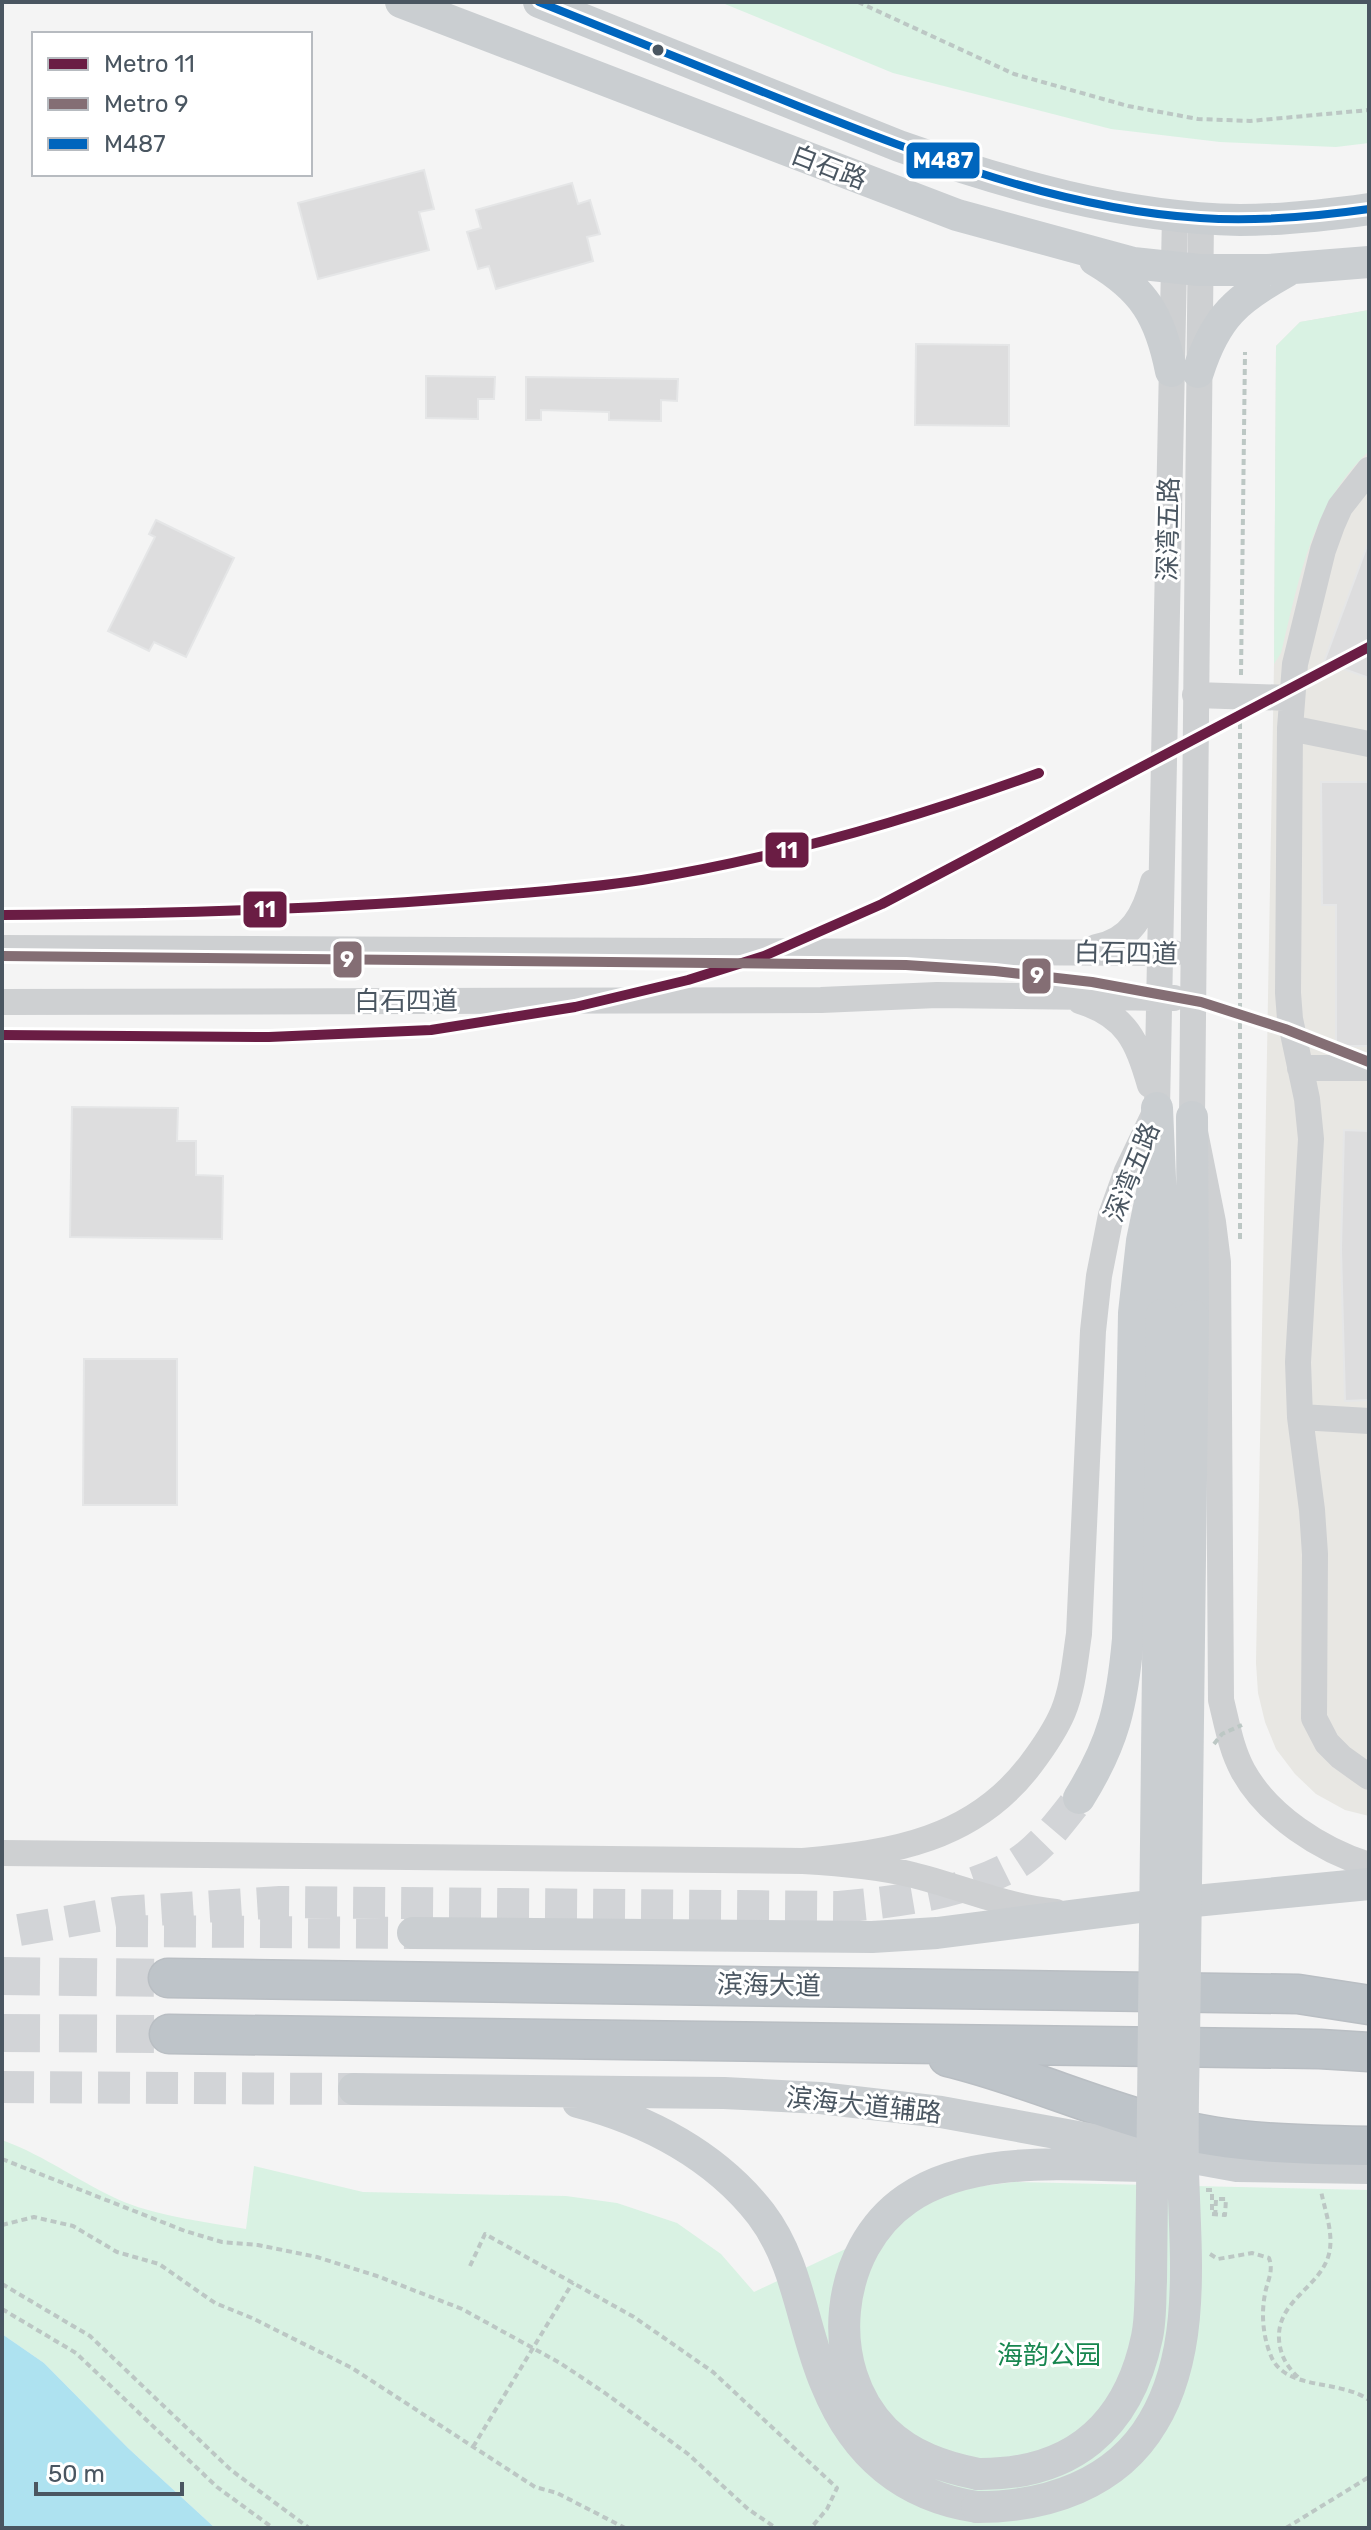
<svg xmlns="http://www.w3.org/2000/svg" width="1371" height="2530" font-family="Rubik,'Noto Sans SC',sans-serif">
  <rect width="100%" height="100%" fill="#f4f4f4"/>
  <!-- commercial -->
  <path fill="#e8e7e3" d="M1369,310V1816L1345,1810L1316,1794L1295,1774L1276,1749L1265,1722L1258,1693L1256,1663L1274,664L1276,346L1300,322Z"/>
  <!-- green -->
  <path fill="#d9f2e3" d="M720,2H1369V143L1336,147L1220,142L1111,129L893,73Z
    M1369,310V451C1311,505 1299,580 1281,653L1274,664L1276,346L1300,322Z
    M2,2140C46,2156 82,2184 124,2202C162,2217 206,2222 246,2229L254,2166L363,2192L566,2196L617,2203L677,2223L721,2254L754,2292L888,2229L926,2203L966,2188L1014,2182L1369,2190V2528H215L128,2448L44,2363L2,2334Z"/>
  <!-- water -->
  <path fill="#aee2f0" d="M2,2334L44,2363L128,2448L215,2528H2Z"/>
  <!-- building -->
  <path fill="#ddddde" stroke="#e5e6e7" stroke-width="2" d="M424,170L434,209L419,212L429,250L318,279L298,203Z
    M572,183L578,204L590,200L600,234L587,237L593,261L496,289L489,266L478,269L467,232L481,228L476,210Z
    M916,344L1009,345V426L915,425Z
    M426,376L495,377L494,399H478V419L426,418Z
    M526,377L678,379L677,401L661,400V421L609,420V412L541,410V420H526Z
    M156,520L234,558L186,657L154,642L149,651L108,631L155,537L149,534Z
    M1367,546H1369V678L1324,662Z
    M1321,782H1369V1046H1336V905H1322Z
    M72,1107L178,1108L177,1141H196V1175L223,1176L222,1239L70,1237Z
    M1344,1130L1369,1131V1400L1345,1401L1341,1249Z
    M84,1359H177V1505H83Z"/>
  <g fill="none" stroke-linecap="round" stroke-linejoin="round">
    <!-- major-tunnel -->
    <path stroke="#d2d4d7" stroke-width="32" stroke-dasharray="32 16" stroke-linecap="butt" d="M19,1930L121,1912L280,1902L839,1907C899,1901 960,1895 1014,1865C1040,1850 1060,1822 1079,1798
      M116,1931L413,1933
      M2,2087L354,2089"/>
    <!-- highway-tunnel -->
    <path stroke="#d2d4d7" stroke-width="38" stroke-dasharray="38 19" stroke-linecap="butt" d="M2,1976L168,1978
      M2,2033L169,2034"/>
    <!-- highway casing -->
    <g stroke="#b9bec3" stroke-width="41">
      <path id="highway" d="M168,1978L1298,1994L1369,2005
        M169,2034L1320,2049L1369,2052
        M948,2057C1023,2075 1094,2108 1169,2127C1233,2144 1303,2145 1369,2146"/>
    </g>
    <!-- path -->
    <path stroke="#bcc7c4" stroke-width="4" stroke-dasharray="6 4" stroke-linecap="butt" d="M858,2L1014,74L1128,106L1198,119L1250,121L1369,110
      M1241,675L1245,352
      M1240,1239V716
      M2,2159L185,2231L222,2242L258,2245L317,2257L377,2276L462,2309L560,2363L605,2393L688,2454L748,2509L776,2528
      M1206,2190H1212V2214L1225,2215L1226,2199H1216L1215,2219
      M2,2225L34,2217L73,2226L117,2252L159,2264L215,2303L252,2318L352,2368L535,2487L557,2493L625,2528
      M1210,2254L1218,2259L1252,2253L1269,2258C1274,2272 1267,2281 1265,2294C1261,2314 1263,2337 1271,2356C1285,2391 1340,2379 1369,2400
      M470,2266L485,2234L634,2317L713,2372L837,2488L827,2509L811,2528
      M2,2284L90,2336L231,2470L309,2528
      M2,2309L76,2353L217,2487L273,2528
      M1298,2377C1287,2367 1280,2355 1279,2339C1277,2300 1320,2288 1329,2254C1334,2234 1325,2211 1321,2191
      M473,2447L573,2282
      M1286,2528L1369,2477"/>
    <!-- minor -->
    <path stroke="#ced0d2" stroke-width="26" d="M1201,218L1192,1117L1213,1222L1218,1262L1221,1700C1227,1724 1231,1749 1243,1771C1268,1816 1321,1850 1369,1865
      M1369,470L1340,507L1332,525L1323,550L1295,664L1290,728L1288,993L1290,1019L1307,1099L1311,1139L1298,1362L1300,1417L1312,1510L1315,1554L1314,1718L1327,1743L1341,1757L1369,1777
      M1195,695L1292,698
      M1290,728L1369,744
      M1096,947C1131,941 1145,913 1153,882
      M2,948L1174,953
      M1080,1001C1127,1016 1137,1041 1150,1085
      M2,1002L821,1000L937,995L1174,998
      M1300,1068H1369
      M1300,1417L1369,1421
      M2,1853L803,1861C840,1863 877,1866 913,1875C961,1887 1007,1907 1056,1912
      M803,1861C892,1853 974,1840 1031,1764C1043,1748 1055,1731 1063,1712C1073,1688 1075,1660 1079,1634L1093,1331L1099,1276L1111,1215L1127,1171L1157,1108L1175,215"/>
    <!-- major -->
    <path stroke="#caced1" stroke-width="32" d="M401,2L957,215L1133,263L1199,270H1268L1369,262
      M539,2L899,146C1007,184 1124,218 1240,220C1283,220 1327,215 1369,209
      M1095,260C1144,289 1160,316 1171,371
      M1198,372C1216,316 1237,299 1287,271
      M1157,1108L1162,1225V1315
      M1192,1117L1193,1316
      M1079,1798C1114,1742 1122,1705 1128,1639L1134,1313L1142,1241L1159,1159
      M413,1933L872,1937L937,1933L1164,1904L1369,1884
      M354,2089L724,2093L820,2098L941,2112L1237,2166L1369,2168
      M578,2102C648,2120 716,2156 761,2214C799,2264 802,2328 826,2384C854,2453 903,2496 977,2507
      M978,2474C943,2467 911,2456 885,2431C822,2368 834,2249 907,2199C973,2153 1075,2166 1151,2166"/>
    <!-- highway -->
    <use href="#highway" stroke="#bec4c9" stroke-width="38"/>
    <!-- path-bridge -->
    <path stroke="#bcc7c4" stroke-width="4" stroke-dasharray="6 4" stroke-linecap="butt" d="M1214,1744L1222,1734L1242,1725"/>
    <!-- major-bridge -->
    <path stroke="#caced1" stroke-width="32" d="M978,2474C1071,2475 1128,2428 1147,2337C1151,2319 1150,2299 1151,2281L1162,1315
      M977,2507C1046,2507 1116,2485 1153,2422C1197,2349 1185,2251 1183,2170C1182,2128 1183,2086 1184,2044C1187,1801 1190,1559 1193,1316"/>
    <!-- bus-1 casing -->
    <g stroke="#fff" stroke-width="14">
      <path id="bus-1" d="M539,2C625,37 712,71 798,106C927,157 1060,209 1200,218C1257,222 1312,217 1369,209"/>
    </g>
    <!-- bus-1 -->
    <use href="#bus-1" stroke="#0065bd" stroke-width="8"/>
    <!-- metro-1 casing -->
    <g stroke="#fff" stroke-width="16">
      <path id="metro-1" d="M2,915C164,914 325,910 486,896C538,892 590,888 642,880C778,858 910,820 1039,773
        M2,1035L269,1037L431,1030L575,1007L688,980L764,956L882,904L1369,647"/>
    </g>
    <!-- metro-2 casing -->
    <g stroke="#fff" stroke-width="16">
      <path id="metro-2" d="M2,956L906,965L995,971L1092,982L1201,1002L1285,1029L1369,1062"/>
    </g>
    <!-- metro-1 -->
    <use href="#metro-1" stroke="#6a1d44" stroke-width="10"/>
    <!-- metro-2 -->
    <use href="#metro-2" stroke="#846e74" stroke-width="10"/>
  </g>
  <!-- markers -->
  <circle fill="#4a5661" stroke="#fff" stroke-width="3" cx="658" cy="50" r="7"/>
  <g text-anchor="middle" stroke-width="6" stroke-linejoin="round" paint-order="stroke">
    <!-- street labels -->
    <g font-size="26" fill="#4a5661" stroke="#fff">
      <text transform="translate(829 167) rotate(21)" y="9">白石路</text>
      <text transform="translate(1168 529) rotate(-89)" y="9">深湾五路</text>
      <text transform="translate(1126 953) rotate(1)" y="9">白石四道</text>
      <text x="406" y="1010">白石四道</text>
      <text transform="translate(1132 1172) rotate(-68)" y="9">深湾五路</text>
      <text transform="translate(769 1985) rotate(1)" y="9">滨海大道</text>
      <text transform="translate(864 2105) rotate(6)" y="9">滨海大道辅路</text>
    </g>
    <!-- park labels -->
    <g font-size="26" fill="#17864f" stroke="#fff">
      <text x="1049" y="2364">海韵公园</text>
    </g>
  </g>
  <g stroke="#fff" stroke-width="3">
    <rect x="905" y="141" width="76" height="39" rx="8" fill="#0065bd"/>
    <rect x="764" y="831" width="46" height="38" rx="8" fill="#6a1d44"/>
    <rect x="242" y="890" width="46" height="39" rx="8" fill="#6a1d44"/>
    <rect x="332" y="940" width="31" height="39" rx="8" fill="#846e74"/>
    <rect x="1021" y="957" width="31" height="38" rx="8" fill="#846e74"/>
  </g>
  <g font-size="22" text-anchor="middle" font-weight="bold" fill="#fff">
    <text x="943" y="168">M487</text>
    <text x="787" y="858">11</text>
    <text x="265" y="917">11</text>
    <text x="347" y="967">9</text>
    <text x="1037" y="983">9</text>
  </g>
  <!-- border -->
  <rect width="1371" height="2530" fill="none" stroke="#4a5661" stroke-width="8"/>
  <!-- legend -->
  <rect x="32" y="32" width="280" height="144" fill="#ffffff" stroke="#b7bbc0" stroke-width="2"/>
  <rect x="48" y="58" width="40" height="12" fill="#6a1d44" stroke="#b7bbc0" stroke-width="2"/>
  <text x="104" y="72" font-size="24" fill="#4a5661">Metro 11</text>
  <rect x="48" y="98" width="40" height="12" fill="#846e74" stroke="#b7bbc0" stroke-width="2"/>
  <text x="104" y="112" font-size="24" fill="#4a5661">Metro 9</text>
  <rect x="48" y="138" width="40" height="12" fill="#0065bd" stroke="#b7bbc0" stroke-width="2"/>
  <text x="104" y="152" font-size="24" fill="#4a5661">M487</text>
  <!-- scale -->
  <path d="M36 2482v12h146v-12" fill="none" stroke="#4a5661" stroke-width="4"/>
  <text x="48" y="2482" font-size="24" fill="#4a5661" stroke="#ffffff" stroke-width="6" paint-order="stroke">50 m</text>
</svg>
